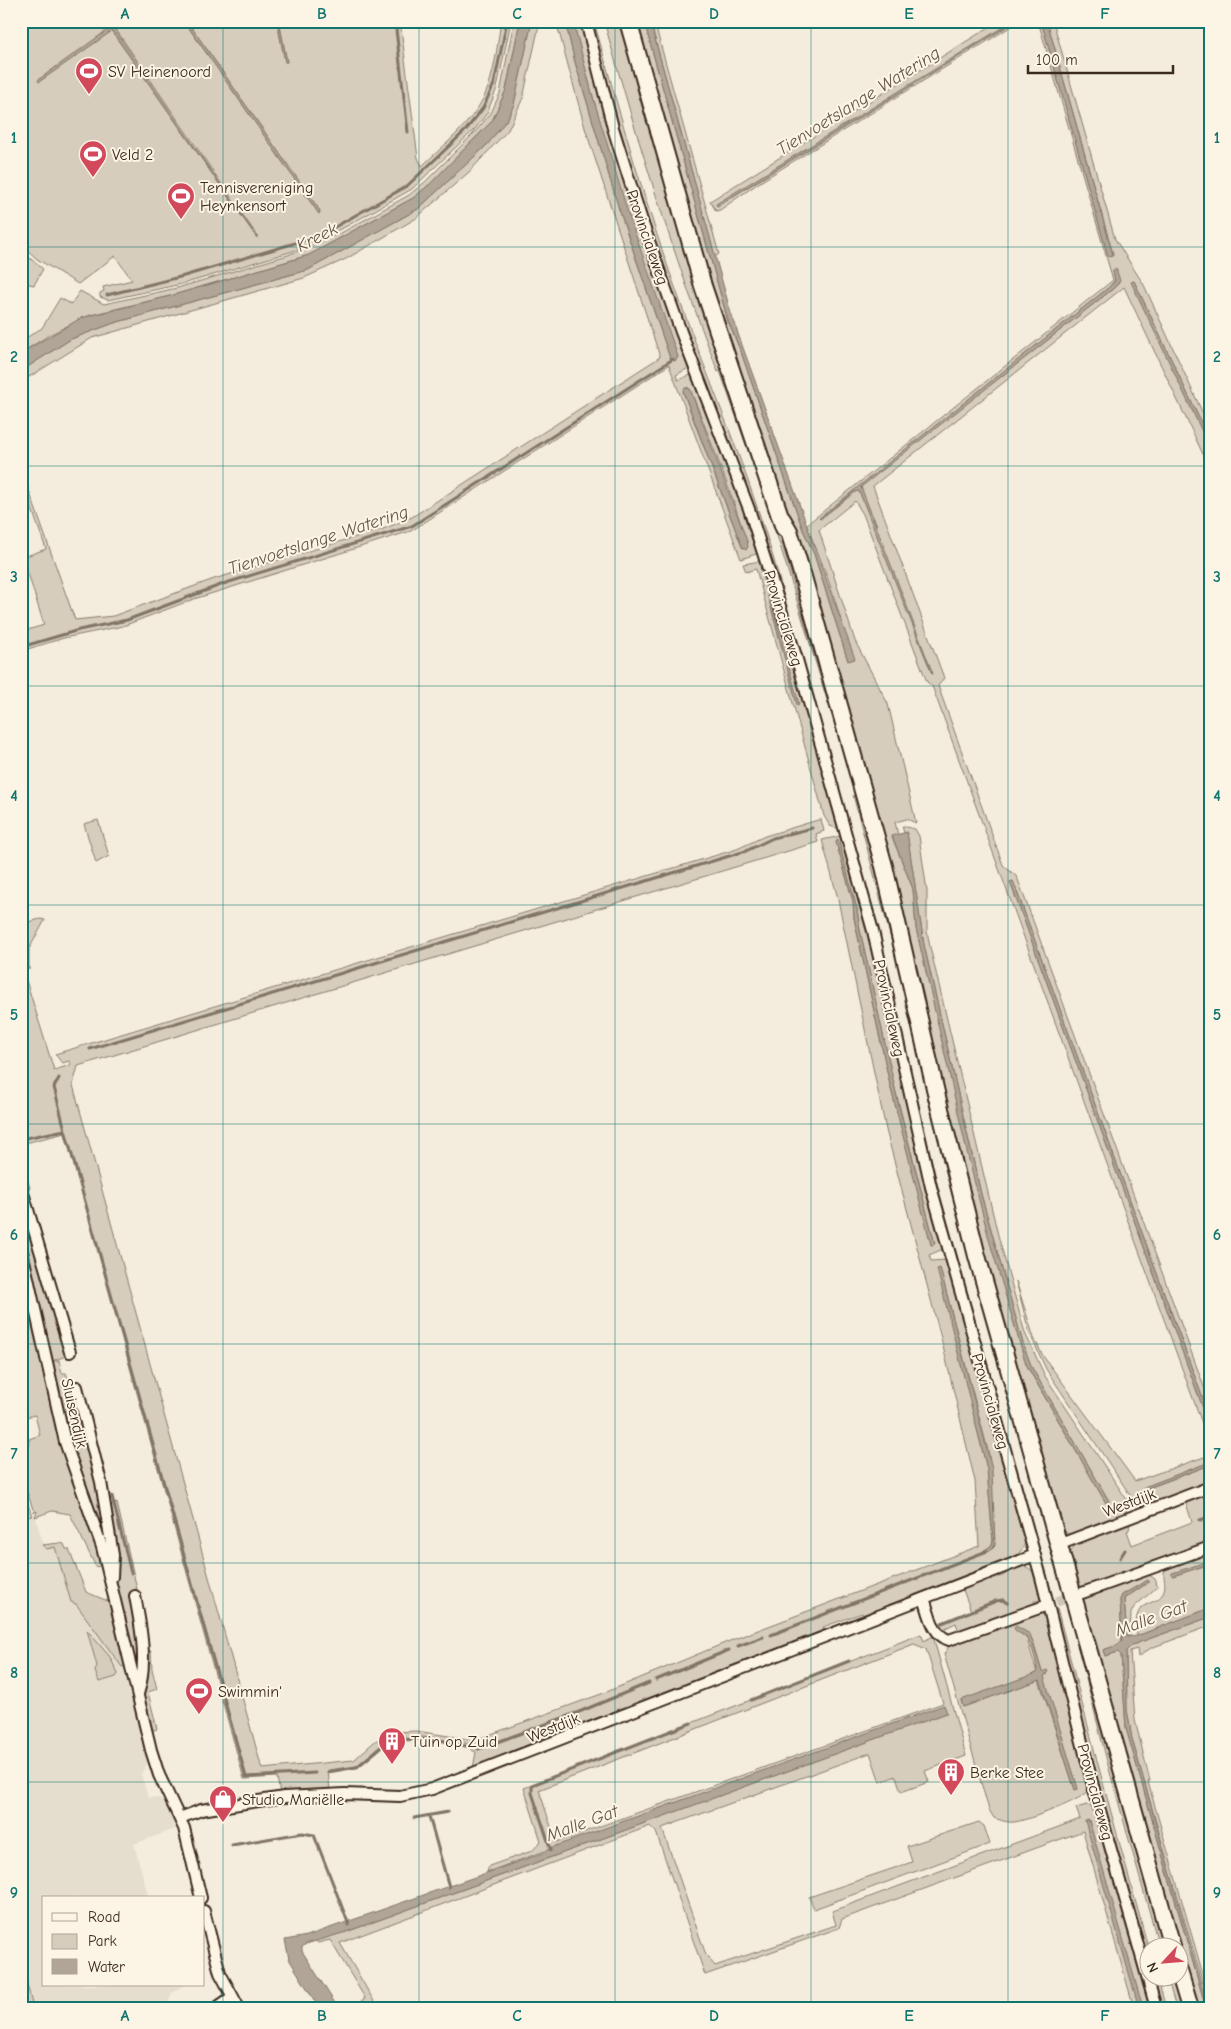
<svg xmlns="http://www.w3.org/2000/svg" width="1231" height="2029" font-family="'Comic Neue',sans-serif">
  <rect width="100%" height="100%" fill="#f4eddd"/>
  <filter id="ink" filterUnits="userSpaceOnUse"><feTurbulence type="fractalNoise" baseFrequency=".02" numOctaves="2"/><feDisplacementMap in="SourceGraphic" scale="10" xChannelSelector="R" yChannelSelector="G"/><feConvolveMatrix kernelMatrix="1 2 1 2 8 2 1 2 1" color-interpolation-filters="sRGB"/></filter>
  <g filter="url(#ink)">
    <!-- built -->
    <path fill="#e5ddce" d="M35,1515L43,1544L58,1543L71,1553L86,1593L110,1602L148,1763L141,1774L148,1797L158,1798L166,1802L178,1828L134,1844L149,1898H44V1985H184L172,1993L166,2008H33L21,1960V1518Z"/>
    <!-- green -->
    <path fill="#d6cdbd" stroke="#887c6e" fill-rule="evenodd" d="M21,21H120L110,29L258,237L115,28L125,21H184L319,214L320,211L187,21H277L285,62H287L279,21H400L418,158L422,166C444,145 470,125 484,97C495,74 497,46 501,21H511L497,88L487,113L475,129L412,189L347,226L293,251L186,283L108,300L100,297V293L104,291L103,287L132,280L115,256L78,284L37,259L21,244Z
      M514,21H520L506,90L492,121L430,184L413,198L309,255L170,296L90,315L49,335L21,353V341L42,328L60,298L71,304L80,291L104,304L177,288L288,255L341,233L409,195L425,182L475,132L491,113L500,93Z
      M532,21H540L523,98L508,130L469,172L415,219L346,259L304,278L92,338L21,382V371L71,339L114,323L308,270L418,209L487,145L508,118L514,104Z
      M556,21H565L575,62L619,209L670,358L675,361L678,357C635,249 602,135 573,21H581C608,138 646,253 689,364L687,369L676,375L678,380L690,375L694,377L759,550L756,554L741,559L669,365L411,531L194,599L123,626L64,638L21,651V632L44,625L23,557L46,549L21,478V468L75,620L113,616L214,579L386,528L412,517L660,357L585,128ZM687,387L690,389C698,409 752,541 746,550L742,547L683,392Z
      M591,21H594C620,116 647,211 681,304C718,405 762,504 787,609C753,493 705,384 665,271C636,189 613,105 591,21Z
      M604,21H623L631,52L637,89L646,121L656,144L780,536L831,713L772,519L720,371L718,372C674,257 637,140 604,21Z
      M633,21H644L728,321L741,352L803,530L814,554L848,661C844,617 824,565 806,525L1113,280L1038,21H1041L1108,256L1113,254L1047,21H1053L1115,239L1144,285L1210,429V441L1134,281L1132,282L1210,448V469L1124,287L873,486L944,678L938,686L1003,865L1017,877L1210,1403V1418L1013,881L1010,882L1210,1427V1445L932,686L927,682L863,514L855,501L819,530L855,641L888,704L916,823L907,819L895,822L898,835L892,837L913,889L916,928C950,1071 980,1215 1024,1356L1028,1368L1106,1503L1109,1501L1032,1368L1024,1347L981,1194L924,945L907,833H904L902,826L915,829L919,836L927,891V931L930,947L998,1235L1025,1333L1045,1376L1127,1500L1128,1508L1123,1516L1070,1535L1061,1529L996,1307L811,575L804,552L790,523L726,341ZM1113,270L1119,283L1114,288L862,485L861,491L877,525L858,490L820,519L1108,288L1115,280Z
      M650,21H654L719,254L715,257Z
      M999,21H1013L717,206L1016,21H1020L760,182L720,210L716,211L710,201Z
      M21,251L43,269L34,285L29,284L21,275Z
      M761,561L783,624L840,825L836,828L830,826L824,816L756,569L746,572L743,564Z
      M853,795H855L889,918L981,1300L943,1161L900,973Z
      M821,819L824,831L816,834L818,842L78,1066L73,1085L262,1769L354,1760L375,1741L397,1732L416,1731L475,1740L604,1693L732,1640L979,1546L975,1481L941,1338L886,1130L837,895L822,840L841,836L844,838C879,974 908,1112 943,1249L929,1255L931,1261L946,1260L1025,1538L1024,1547L1014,1559L864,1616L862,1613L823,1627L825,1632L473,1768L476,1752L471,1750V1744L423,1737L395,1739L385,1742L356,1766L328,1770L330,1791L280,1794L277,1777L244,1779L65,1133L21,1144V964L54,1070L71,1065L69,1061L62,1063L55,1054L737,849L765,836ZM838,840L857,909L860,930L893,1081L935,1244L932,1245L890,1085L854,918L853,901L836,842ZM940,1268L989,1454L995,1546L992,1549L983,1551L991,1546L993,1541L987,1469L938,1270Z
      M98,820L109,856L96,863L84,824Z
      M40,919L45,920L29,949V970L21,947V924Z
      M881,946L939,1191L1053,1597L1050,1598L937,1191Z
      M21,1156L30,1188L26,1189L21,1175Z
      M21,1192L69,1355L52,1361L21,1232Z
      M21,1263L30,1297L27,1298L29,1305H32L102,1565L96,1567L70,1514L52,1511L35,1517L37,1511L34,1512L21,1475V1447L30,1445L29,1439L40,1435L35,1415L21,1418Z
      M1016,1281L1034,1338L1043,1356L1135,1481L1210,1455V1462L1145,1487L1146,1489L1210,1465V1484L1146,1507L1136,1504L1046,1369L1029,1332Z
      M59,1360L62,1373H66L87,1430L112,1563L70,1443L52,1362Z
      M21,1483L32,1516L21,1518Z
      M1210,1490V1544L1186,1549L1164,1560L1078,1589C1075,1579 1067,1561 1071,1551C1075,1539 1118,1526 1130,1521L1129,1530L1127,1531L1132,1545L1192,1522L1185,1500Z
      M117,1503L137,1589L131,1591L136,1609L139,1683L116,1584L108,1506Z
      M60,1543L64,1544L66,1549H69L86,1592L110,1602L127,1665L122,1667L76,1604L71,1602L55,1547L47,1549L42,1545Z
      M1210,1551V1561L1172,1574L1173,1576L1210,1564V1608L1137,1636C1131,1593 1158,1611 1164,1590C1167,1582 1161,1576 1166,1567Z
      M1017,1566C1037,1564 1038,1584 1043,1600L1034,1601L1035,1604L1026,1608L959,1632L956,1623L941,1630L938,1625L971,1611L963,1590L993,1576C1004,1580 1008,1570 1017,1566Z
      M1147,1573L1156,1580L1157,1587L1134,1607L1131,1613L1130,1636L1127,1637L1124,1599L1149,1582L1148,1580L1122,1595L1120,1600L1122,1640L1118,1645L1103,1650L1105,1656L1118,1652L1121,1655L1126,1728L1206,2008H1195L1080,1598Z
      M1067,1604L1167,1946H1159L1109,1769Z
      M1057,1608L1100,1772L1148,1947V1967L1105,1813L1053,1609Z
      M1043,1611L1046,1613L1090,1789C1086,1799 1026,1821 1014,1822C1008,1823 1000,1820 994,1818L989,1810L944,1654L950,1645ZM1016,1627L1033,1641L1042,1672L1048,1674L1043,1676L1078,1789L1075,1790L1039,1680L963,1707L961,1701L1037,1673L1027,1639L1014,1628Z
      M1210,1617V1626L1151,1648L1138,1657L1137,1649L1130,1651L1135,1720L1150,1781L1148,1782L1210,1999V2008L1132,1739L1127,1710L1126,1651L1132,1645Z
      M87,1630L110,1657L118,1674L116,1677L99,1682L95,1671L97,1666Z
      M921,1634L924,1641L933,1636L966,1756L925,1771L929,1782L901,1792L896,1776L880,1782L870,1753L662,1828L706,1955L715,1966L836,1925L832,1911L1080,1819L1076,1808L1087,1805L1094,1806L1104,1845L1152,2008H1134L1083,1831L842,1919L839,1928L705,1975L656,1832L650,1826L340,1943L378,2008H360L357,2004L365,1998L330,1940L318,1943L314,1940L346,1932L946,1713L944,1706L487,1872L489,1866L532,1851L541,1841L524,1788ZM914,1644L926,1649L943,1703L556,1842L539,1790Z
      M151,1651L152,1669L157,1689L148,1692L157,1729L151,1731L143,1696L144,1653Z
      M979,1822L984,1826L990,1844L814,1909L809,1897L912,1862L907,1846Z
      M21,1960L33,2008H23Z
      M1151,1977H1157L1166,2008H1160Z
      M1167,1977H1175L1184,2008H1176Z"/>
    <!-- water -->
    <path fill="#b0a596" stroke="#817466" d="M120,21H125L115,30L257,238L112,31L39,82L38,80L49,72Z
      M184,21H187L320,211L319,214Z
      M277,21H279L287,62H285Z
      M520,21H532L514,104L508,118L487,145L418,209L308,270L114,323L71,339L21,371V353L81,318L170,296L309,255L413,198L430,184L492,121L506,90Z
      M565,21H573L593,97L629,216L678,357L675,361L670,358L619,209L575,62Z
      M644,21H650L732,317L855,659L848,661L814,554L803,530L741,352L728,321Z
      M1013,21H1016L717,206L716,204Z
      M1041,21H1047L1113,255L1108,256Z
      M1116,268L1120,281L1114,288L861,487L933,674H932L859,491L854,492L820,519L819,518L1108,288L1115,281L1113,270Z
      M1134,281L1210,441V448L1131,282Z
      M685,388L690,389L747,541L748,547L746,550L742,547L683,391Z
      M760,567L763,572L799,704L797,705Z
      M907,832L924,945L981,1194L1024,1347L1032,1368L1109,1501L1106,1503L1026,1364L990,1243L968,1156L916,928L913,889L892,836Z
      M838,839L857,909L860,930L900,1111L935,1244L931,1245L890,1085L854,918L853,901L836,842Z
      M1013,881L1210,1418V1427L1010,882Z
      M940,1268L992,1469L995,1544L992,1549L984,1553L983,1551L991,1546L993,1541L987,1469L937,1269Z
      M1210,1462V1465L1145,1489L1144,1487Z
      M1210,1561V1564L1172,1576V1573Z
      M1148,1580L1149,1582L1124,1598L1127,1637L1137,1636L1210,1608V1617L1132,1645L1126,1651L1127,1710L1132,1739L1208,2008H1206L1126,1728L1121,1655L1118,1652L1105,1656L1103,1650L1118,1645L1122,1640L1120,1600L1122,1595Z
      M1016,1626L1030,1634L1042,1672L1047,1670L1048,1672L1044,1676L1078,1789L1075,1790L1040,1680L963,1707L961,1700L1037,1673C1037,1664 1032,1644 1026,1637C1022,1633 1017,1634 1014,1628Z
      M944,1705L947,1713L346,1932L306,1944L302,1947V1951L338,2008H319L289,1959L285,1940L307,1936L543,1853L550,1848Z
      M1089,1820L1143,2008H1139L1085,1821Z"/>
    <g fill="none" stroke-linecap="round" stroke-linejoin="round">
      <!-- stream -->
      <path stroke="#817466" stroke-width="3" d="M395,21L408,132
        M107,295L184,276L302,241L333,228L407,186L466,130L483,108L494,84L507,21
        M21,647L79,630L127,620L226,583L412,526L673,359
        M90,1049L746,851L773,838L812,828
        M65,1130L246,1777L315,1773
        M21,1139L65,1130L54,1087L59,1078
        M112,1496L131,1573
        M1200,1520L1210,1517
        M1120,1558L1125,1550
        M942,1623L996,1601L1003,1600L1007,1603
        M771,1635L987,1551
        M738,1646L763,1637
        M656,1680L729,1650
        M751,1700L849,1661
        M478,1749L579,1712L649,1683
        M328,1772L357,1767L385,1744L395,1740L435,1739L470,1747
        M429,1816L449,1887
        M414,1818L448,1812
        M232,1845L302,1833L314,1835L349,1925
        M551,1850L532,1793V1785L691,1723"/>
      <!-- street-tunnel -->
      <path stroke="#cfc6b7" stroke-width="10" stroke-dasharray="10 5" stroke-linecap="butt" d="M1042,1607L1078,1594"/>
      <!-- street casing -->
      <g stroke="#3b2a1e" stroke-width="14">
        <path id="street" d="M586,21L613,128L643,224L681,332L749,509L796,656L873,931L931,1187L1041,1577L1093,1786L1156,2008
          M21,1186L70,1352
          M21,1247L65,1442L102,1547L151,1750L159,1775L184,1828L201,1898
          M77,1387L101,1482L113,1555L112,1577
          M1058,1545L1210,1487
          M1082,1593L1210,1547
          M135,1596C141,1627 148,1664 138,1694
          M924,1598C929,1612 932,1635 949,1640L1042,1607
          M180,1818L201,1810L284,1797L345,1794L400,1796L432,1789L1035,1555
          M204,1911L220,1973L239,2008
          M216,2008L232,1997"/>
      </g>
      <!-- primary casing -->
      <g stroke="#3b2a1e" stroke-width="20">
        <path id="primary" d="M628,21L703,286L784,528
          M782,519L789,531L803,577L884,866L937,1097L977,1256L1172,1946
          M1178,1968L1190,2008"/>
      </g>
      <!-- street -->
      <use href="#street" stroke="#fcf5e5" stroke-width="10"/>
      <!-- primary -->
      <use href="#primary" stroke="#fcf5e5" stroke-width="16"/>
    </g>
  </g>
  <!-- grid -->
  <path fill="none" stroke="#0f766e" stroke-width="1" stroke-opacity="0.55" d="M223,21V2008M419,21V2008M615,21V2008M811,21V2008M1008,21V2008M21,247H1210M21,466H1210M21,686H1210M21,905H1210M21,1124H1210M21,1344H1210M21,1563H1210M21,1782H1210"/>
  <!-- icons -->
  <defs>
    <g id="stadium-pin" transform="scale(1.4375)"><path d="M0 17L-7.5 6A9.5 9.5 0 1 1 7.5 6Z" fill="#d1495b" stroke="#fcf5e5"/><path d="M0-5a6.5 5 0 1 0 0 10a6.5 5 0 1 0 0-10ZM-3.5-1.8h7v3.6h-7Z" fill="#fff"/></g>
    <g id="building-pin" transform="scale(1.4375)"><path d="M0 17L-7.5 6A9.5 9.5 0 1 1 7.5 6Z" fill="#d1495b" stroke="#fcf5e5"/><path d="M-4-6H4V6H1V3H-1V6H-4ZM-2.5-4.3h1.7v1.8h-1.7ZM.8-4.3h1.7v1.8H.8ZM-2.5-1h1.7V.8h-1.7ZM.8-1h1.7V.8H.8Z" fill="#fff"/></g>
    <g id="shop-pin" transform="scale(1.4375)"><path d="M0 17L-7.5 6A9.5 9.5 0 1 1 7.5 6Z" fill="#d1495b" stroke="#fcf5e5"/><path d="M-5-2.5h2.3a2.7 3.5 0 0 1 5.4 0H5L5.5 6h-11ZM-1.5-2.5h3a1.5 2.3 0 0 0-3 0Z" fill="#fff"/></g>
  </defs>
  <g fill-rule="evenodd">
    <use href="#stadium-pin" x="89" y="71"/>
    <use href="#stadium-pin" x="93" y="154"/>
    <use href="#stadium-pin" x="181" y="196"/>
    <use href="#stadium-pin" x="199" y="1691"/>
    <use href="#building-pin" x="392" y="1741"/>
    <use href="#building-pin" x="951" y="1772"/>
    <use href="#shop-pin" x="223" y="1799"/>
  </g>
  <g text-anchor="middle" stroke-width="4" stroke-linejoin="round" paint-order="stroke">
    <!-- poi labels -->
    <g font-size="16" fill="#3b2a1e" stroke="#fcf5e5" text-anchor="start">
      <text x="108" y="77">SV Heinenoord</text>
      <text x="112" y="160">Veld 2</text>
      <text x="200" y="193">Tennisvereniging<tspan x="200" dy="18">Heynkensort</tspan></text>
      <text x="218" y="1697">Swimmin'</text>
      <text x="411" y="1747">Tuin op Zuid</text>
      <text x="970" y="1778">Berke Stee</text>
      <text x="242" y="1805">Studio Mariëlle</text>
    </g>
    <!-- street labels -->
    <g font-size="16" fill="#3b2a1e" stroke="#fcf5e5">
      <text transform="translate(648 237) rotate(71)" y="6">Provincialeweg</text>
      <text transform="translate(784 618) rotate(73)" y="6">Provincialeweg</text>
      <text transform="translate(890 1008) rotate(78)" y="6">Provincialeweg</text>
      <text transform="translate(991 1401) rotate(74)" y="6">Provincialeweg</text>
      <text transform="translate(75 1413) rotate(77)" y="6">Sluisendijk</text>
      <text transform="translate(1129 1502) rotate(-21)" y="6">Westdijk</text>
      <text transform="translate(553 1727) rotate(-22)" y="6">Westdijk</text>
      <text transform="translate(1096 1792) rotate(75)" y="6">Provincialeweg</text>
    </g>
    <!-- water labels -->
    <g font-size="18" font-style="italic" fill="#645548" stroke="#fcf5e5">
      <text transform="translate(858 101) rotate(-32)" y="6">Tienvoetslange Watering</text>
      <text transform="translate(317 237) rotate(-27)" y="6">Kreek</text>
      <text transform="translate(318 540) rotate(-18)" y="6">Tienvoetslange Watering</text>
      <text transform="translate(1151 1618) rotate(-20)" y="6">Malle Gat</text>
      <text transform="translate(582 1823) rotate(-20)" y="6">Malle Gat</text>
    </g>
  </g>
  <!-- margin -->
  <rect width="1231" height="2029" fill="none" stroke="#fcf5e5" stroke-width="55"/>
  <!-- legend -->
  <rect x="42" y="1896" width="162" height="90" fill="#fcf5e5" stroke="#afa495"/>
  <rect x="52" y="1913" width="25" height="8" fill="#fcf5e5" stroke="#afa495"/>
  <text x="88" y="1922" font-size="15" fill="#3b2a1e">Road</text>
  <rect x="52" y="1934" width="25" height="15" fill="#d6cdbd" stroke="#afa495"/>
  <text x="88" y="1946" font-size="15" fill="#3b2a1e">Park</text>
  <rect x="52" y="1959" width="25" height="15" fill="#b0a596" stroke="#afa495"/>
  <text x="88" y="1972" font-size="15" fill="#3b2a1e">Water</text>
  <!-- north arrow -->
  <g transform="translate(1164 1962) rotate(244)"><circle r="24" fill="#fcf5e5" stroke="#afa495"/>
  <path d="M0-4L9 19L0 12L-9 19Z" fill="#d1495b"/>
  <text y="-8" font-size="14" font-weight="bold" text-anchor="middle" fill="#3b2a1e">N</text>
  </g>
  <!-- scale -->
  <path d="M1028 65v8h145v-8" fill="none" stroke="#3b2a1e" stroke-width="2.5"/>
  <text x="1036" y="65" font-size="15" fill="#3b2a1e" stroke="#fcf5e5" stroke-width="4" paint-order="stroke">100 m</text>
  <rect x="28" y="28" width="1176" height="1974" fill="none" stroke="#0f766e" stroke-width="2"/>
  <g font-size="16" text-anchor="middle" font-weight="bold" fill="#0f766e">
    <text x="125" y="19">A</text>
    <text x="322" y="19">B</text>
    <text x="517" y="19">C</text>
    <text x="714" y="19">D</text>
    <text x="909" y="19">E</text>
    <text x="1105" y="19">F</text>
    <text x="14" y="143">1</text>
    <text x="1217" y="143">1</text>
    <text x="14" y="362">2</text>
    <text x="1217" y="362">2</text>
    <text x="14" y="582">3</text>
    <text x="1217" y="582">3</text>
    <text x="14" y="801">4</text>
    <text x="1217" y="801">4</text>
    <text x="14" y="1020">5</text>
    <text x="1217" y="1020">5</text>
    <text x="14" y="1240">6</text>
    <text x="1217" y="1240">6</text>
    <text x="14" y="1459">7</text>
    <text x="1217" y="1459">7</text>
    <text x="14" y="1678">8</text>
    <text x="1217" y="1678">8</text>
    <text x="14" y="1898">9</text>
    <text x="1217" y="1898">9</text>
    <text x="125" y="2021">A</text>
    <text x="322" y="2021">B</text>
    <text x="517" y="2021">C</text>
    <text x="714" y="2021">D</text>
    <text x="909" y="2021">E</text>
    <text x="1105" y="2021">F</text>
  </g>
</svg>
